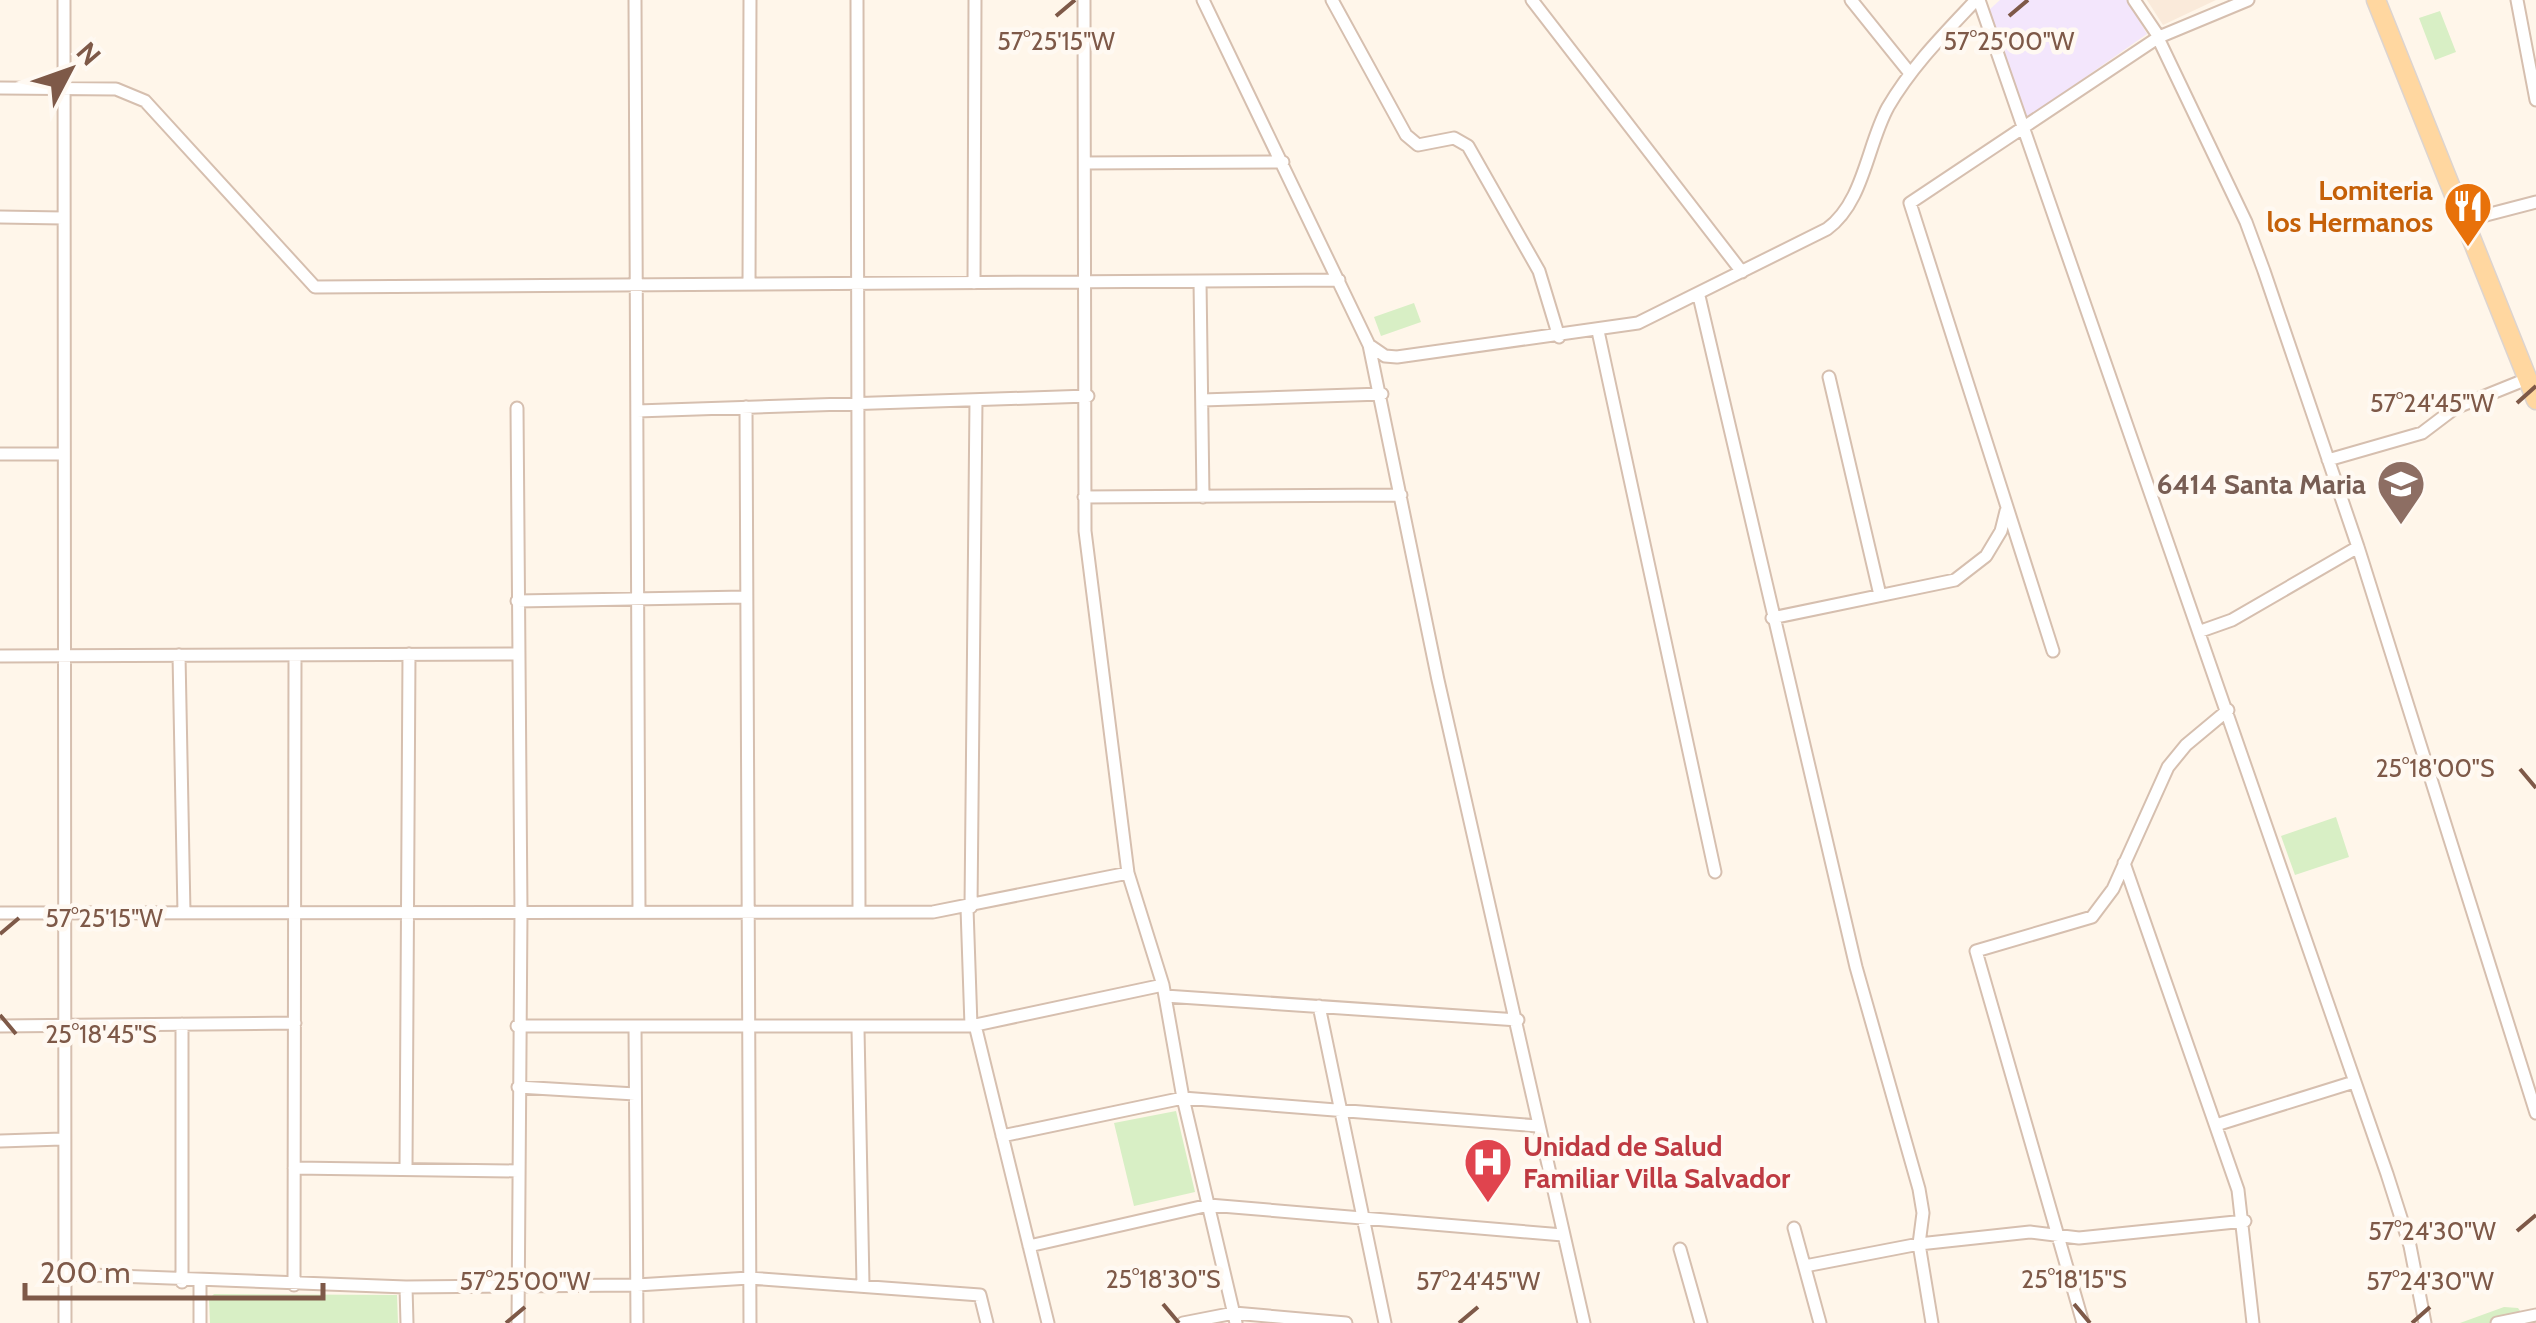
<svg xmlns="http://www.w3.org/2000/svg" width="2536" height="1323" font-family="Cabin,sans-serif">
  <rect width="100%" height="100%" fill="#fff6ea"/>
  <!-- residential -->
  <path fill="#faeada" d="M2147,0H2216L2163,25Z"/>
  <!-- education -->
  <path fill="#f3e6fc" d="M2000,0H2127L2147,34L2027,118L1989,10Z"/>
  <!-- green -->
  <path fill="#d8efc5" d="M2440,11L2456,52L2435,60L2419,18Z
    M1414,303L1421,322L1381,336L1374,317Z
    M2336,817L2349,857L2295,875L2281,836Z
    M1176,1111L1195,1192L1134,1206L1114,1123Z
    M214,1294L397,1295L398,1323H210L209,1299Z
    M2504,1307L2518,1308L2523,1315L2502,1323H2460Z"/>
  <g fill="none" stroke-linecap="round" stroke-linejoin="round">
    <!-- street casing -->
    <g stroke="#d6bfaf" stroke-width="15">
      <path id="street" d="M64,0L65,1323
        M635,0L639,912
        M857,0L859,912
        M1084,0L1085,531L1128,873L1163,985L1183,1098L1236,1323
        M1203,0L1369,345L1438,680L1584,1323
        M1332,0L1406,135L1418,145L1454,138L1468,146L1539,271L1559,337
        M1532,0L1742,272
        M1851,0L1909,72
        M1979,0L2387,1174L2410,1246L2425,1323
        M2134,0L2159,37
        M2517,0L2536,100
        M2158,38L2246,222L2264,271L2358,547L2536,1113
        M0,88L116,89L145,101L315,287L1339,280
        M1085,163L1283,162
        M0,217L63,218
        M2467,220L2536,202
        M1200,281L1203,497
        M974,283L975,0
        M749,284L750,0
        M1699,296L1856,967L1919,1189L1923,1213L1919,1244L1932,1323
        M1598,331L1715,872
        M1369,345L1385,356L1397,357L1638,323L1827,229C1864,202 1867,145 1888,107C1912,66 1944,34 1976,0
        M1829,377L1880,595
        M1202,400L1382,394
        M746,407L750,1323
        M517,408L521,912L518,1323
        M637,411L1088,396
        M0,454H63
        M2328,460L2422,433L2455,408L2527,379
        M1084,497L1401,495
        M517,601L746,597
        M1772,618L1955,580L1986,556L2001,531L2006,511
        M2201,631L2232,620L2358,547
        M2053,651L1910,203L2159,37L2248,0
        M179,655L184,913
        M0,656L517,654
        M2124,863L2238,1190L2253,1323
        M971,907L976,400
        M967,908L971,1026
        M0,913L933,912L1128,873
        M1165,996L1518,1020
        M1319,1006L1385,1323
        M182,1024V1282
        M975,1025L1048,1323
        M0,1026L295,1023
        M517,1026H971L1163,985
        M635,1026L637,1323
        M858,1029L863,1285
        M518,1087L635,1094
        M2216,1125L2354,1082
        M1002,1136L1183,1098L1538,1126
        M0,1141L62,1139
        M294,1168L518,1171
        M406,1169L409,654
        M1794,1228L1820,1323
        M1029,1246L1209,1205L1563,1235
        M1680,1249L1701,1323
        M1805,1266L1919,1244L2030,1232L2079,1238L2245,1221
        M64,1274L406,1287L637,1285L749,1278L980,1295L987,1323
        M200,1282V1323
        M294,1285L295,655
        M406,1287L407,1323
        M1183,1323L1234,1313L1346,1323
        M2083,1323L1976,951L2092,917L2113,889L2168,767L2186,745L2228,710
        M2497,1323L2536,1315"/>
    </g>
    <!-- primary casing -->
    <g stroke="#ddd4cf" stroke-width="21">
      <path id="primary" d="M2376,0L2536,400"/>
    </g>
    <!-- street -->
    <use href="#street" stroke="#fff" stroke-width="11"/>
    <!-- primary -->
    <use href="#primary" stroke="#ffd7a0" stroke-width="18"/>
  </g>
  <!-- ticks -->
  <path fill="none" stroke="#7e5948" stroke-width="4" d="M1056,16L1075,0M2009,16L2028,0M2517,403L2536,386M2520,769L2536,788M0,934L19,918M0,1015L16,1034M2517,1231L2536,1215M1163,1304L1179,1323M2074,1304L2090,1323M506,1323L525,1307M1459,1323L1478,1307M2412,1323L2430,1307"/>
  <!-- icons -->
  <defs>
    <g id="restaurant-pin" transform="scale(2.5)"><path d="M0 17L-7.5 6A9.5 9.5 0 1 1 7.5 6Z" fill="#e8710a" stroke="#fff9f2"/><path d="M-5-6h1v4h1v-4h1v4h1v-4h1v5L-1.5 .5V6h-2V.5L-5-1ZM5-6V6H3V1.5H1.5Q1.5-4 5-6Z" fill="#fff"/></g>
    <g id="school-pin" transform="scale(2.5)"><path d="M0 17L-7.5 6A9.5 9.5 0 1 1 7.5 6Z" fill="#8d6e63" stroke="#fff9f2"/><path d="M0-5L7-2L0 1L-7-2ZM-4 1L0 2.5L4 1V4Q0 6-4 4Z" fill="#fff"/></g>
    <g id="hospital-pin" transform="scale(2.5)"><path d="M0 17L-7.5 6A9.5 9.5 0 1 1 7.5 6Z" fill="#e0444e" stroke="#fff9f2"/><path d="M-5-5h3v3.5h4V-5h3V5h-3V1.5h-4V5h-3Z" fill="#fff"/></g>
  </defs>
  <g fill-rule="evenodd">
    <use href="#restaurant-pin" x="2468" y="206"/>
    <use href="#school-pin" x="2401" y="484"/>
    <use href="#hospital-pin" x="1488" y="1162"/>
  </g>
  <g text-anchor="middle" stroke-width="9" stroke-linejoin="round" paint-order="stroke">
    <!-- food labels -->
    <g font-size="28" font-weight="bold" fill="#c56008" stroke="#fff9f2" text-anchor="end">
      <text x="2433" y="200">Lomiteria<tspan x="2433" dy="32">los Hermanos</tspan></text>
    </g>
    <!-- education labels -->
    <g font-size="28" font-weight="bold" fill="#785e54" stroke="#fff9f2" text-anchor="end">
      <text x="2366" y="494">6414 Santa Maria</text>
    </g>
    <!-- health labels -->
    <g font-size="28" font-weight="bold" fill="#be3a42" stroke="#fff9f2" text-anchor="start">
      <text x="1523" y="1156">Unidad de Salud<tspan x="1523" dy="32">Familiar Villa Salvador</tspan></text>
    </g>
  </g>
  <g font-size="25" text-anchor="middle" fill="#7e5948" stroke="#fff9f2" stroke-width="9" stroke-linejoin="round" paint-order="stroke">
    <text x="1056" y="50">57°25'15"W</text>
    <text x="2009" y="50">57°25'00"W</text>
    <text x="2432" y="412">57°24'45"W</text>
    <text x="2435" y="777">25°18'00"S</text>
    <text x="104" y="927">57°25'15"W</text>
    <text x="101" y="1043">25°18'45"S</text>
    <text x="2432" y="1240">57°24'30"W</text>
    <text x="1163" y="1288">25°18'30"S</text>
    <text x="2074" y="1288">25°18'15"S</text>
    <text x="525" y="1290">57°25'00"W</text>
    <text x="1478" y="1290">57°24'45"W</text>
    <text x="2430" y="1290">57°24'30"W</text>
  </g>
  <!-- north arrow -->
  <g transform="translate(70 70) rotate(49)" stroke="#fff9f2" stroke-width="8" paint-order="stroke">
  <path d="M0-8L18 38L0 25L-18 38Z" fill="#7e5948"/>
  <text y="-15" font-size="28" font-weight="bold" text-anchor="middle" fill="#7e5948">N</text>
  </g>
  <!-- scale -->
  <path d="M25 1283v15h298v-15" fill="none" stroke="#7e5948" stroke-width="5"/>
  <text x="40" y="1283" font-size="30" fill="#7e5948" stroke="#fff9f2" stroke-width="8" paint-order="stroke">200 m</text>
</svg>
